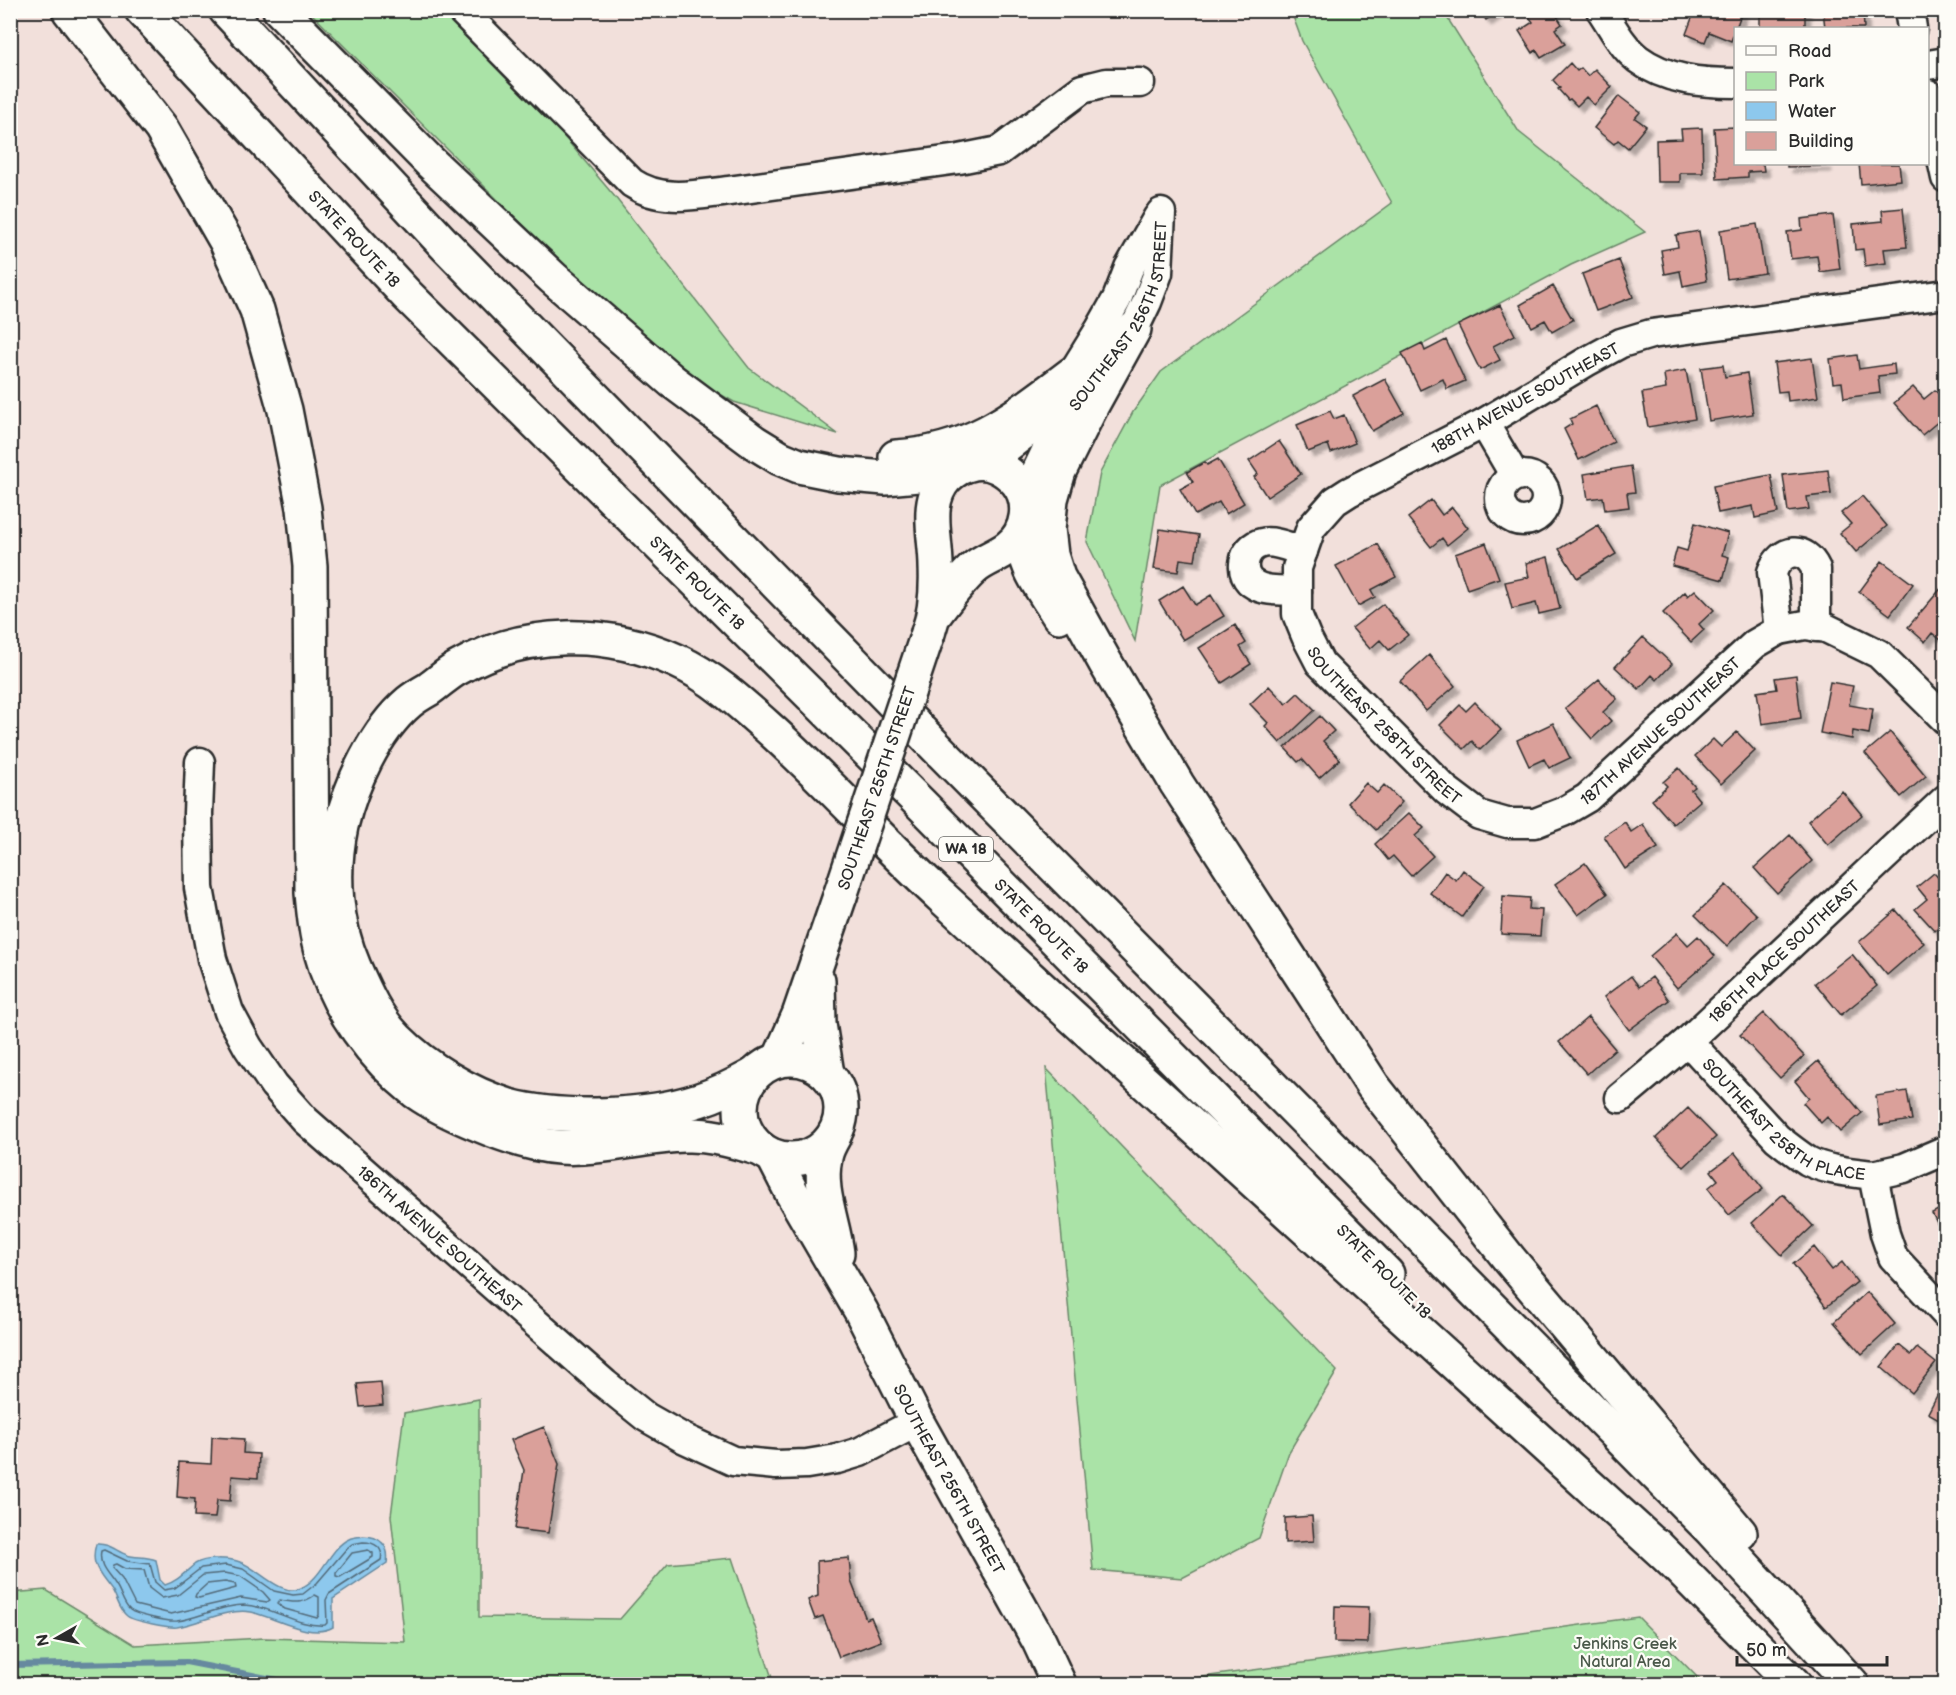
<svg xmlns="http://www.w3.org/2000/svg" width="1956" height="1695" font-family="'Balsamiq Sans',sans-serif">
  <defs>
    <filter id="shadow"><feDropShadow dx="5.5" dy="5.5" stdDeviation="1.5" flood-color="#0004"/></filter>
  </defs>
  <rect width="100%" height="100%" fill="#f2e0db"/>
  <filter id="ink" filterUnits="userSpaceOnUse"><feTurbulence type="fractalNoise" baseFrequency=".0167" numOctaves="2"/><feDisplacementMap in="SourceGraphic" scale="12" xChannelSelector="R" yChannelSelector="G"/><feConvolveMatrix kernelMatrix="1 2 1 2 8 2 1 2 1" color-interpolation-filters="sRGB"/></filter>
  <g filter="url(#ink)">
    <!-- green -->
    <path fill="#aae3a7" stroke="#6a8769" stroke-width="1.5" d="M309,11H442L545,114L615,197L749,368L838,434L734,402L674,368L597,299Z
      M1291,11H1443L1519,132L1645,232L1571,265L1160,485L1135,641L1087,542L1100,473L1133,412L1161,372L1392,203L1302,41Z
      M1046,1068L1337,1371L1289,1452L1259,1538L1182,1578L1093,1570Z
      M479,1399V1617L620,1619L668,1564L732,1558L774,1684H11V1593L46,1590L135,1645L264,1638L405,1642L391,1516L404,1413Z
      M1638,1617L1704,1684H1151Z"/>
    <!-- water -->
    <path fill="#8dc8ed" stroke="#66899f" stroke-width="1.5" d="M363,1536C380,1536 390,1546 387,1563L333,1599V1627C311,1640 274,1617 251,1612C227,1608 201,1623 177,1627C169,1628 133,1621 127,1616C118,1609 117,1595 110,1587C104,1579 98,1573 95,1563C93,1556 94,1551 96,1544C109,1543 116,1551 127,1555C136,1558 146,1556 156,1560L160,1580L165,1585C178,1581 185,1572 195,1564C206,1557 228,1558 240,1562C257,1567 281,1598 301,1588C322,1579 330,1547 349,1539C353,1537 359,1537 363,1536Z"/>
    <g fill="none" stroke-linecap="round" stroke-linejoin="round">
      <!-- shore -->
      <path stroke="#526a79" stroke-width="1.5" d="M363,1542C375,1542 384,1548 381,1560L329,1594L326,1600L327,1623L325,1625C296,1627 273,1606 244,1605C221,1605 199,1618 177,1621C168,1622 136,1615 130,1610C123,1604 121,1592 116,1585C109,1574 98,1566 101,1551L104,1550L127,1561L150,1564L155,1582L164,1590L175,1588L201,1568L226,1565L243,1569L274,1591L293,1595L303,1594L317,1583L347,1548L352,1544Z
        M368,1550L373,1553V1557L340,1577L336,1576V1573L352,1553Z
        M116,1564L125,1569L144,1570L149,1588L162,1598L178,1595L203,1575L225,1573L240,1576L263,1592L270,1600L267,1602L241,1598L171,1614L135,1605L122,1579L112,1568L113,1565Z
        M225,1582L235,1584L236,1588L199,1598L195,1597L196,1594L207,1584Z
        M315,1595L319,1597V1615L317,1618L285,1609L277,1604L280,1600C294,1603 303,1604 315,1595Z"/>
      <!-- stream -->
      <path stroke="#66899f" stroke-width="6" d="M10,1665L186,1662L298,1684
        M307,1684L363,1680L377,1684"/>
    </g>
    <!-- building -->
    <path fill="#daa09a" stroke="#2b2b2b" stroke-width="1.5" filter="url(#shadow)" d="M1479,10H1501L1486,20Z
      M1534,10H1553L1562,24L1555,29L1565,44L1541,58L1536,50L1533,53L1519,31L1533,22L1528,15Z
      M1695,10H1738L1742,12L1731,41L1709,32L1705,42L1686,34Z
      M1760,10H1805V28H1760Z
      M1823,10H1863L1864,28H1825Z
      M1570,63L1577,71L1581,68L1588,76L1595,69L1612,87L1594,105L1586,97L1577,106L1570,99L1568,100L1558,89L1560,88L1553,80Z
      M1619,96L1640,112L1635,118L1646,126L1628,148L1618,140L1614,144L1594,128Z
      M1735,127L1736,164H1763L1764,171L1748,172V177L1717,179L1714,128Z
      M1702,128L1703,173H1680V182H1657L1656,140L1682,139L1681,129Z
      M1787,164H1826V166L1787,167Z
      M1859,164H1899L1901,180L1861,184Z
      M1903,208L1907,247L1884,249L1886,263L1865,266L1863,249L1855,250L1853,224L1883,221L1882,210Z
      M1833,215L1840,269L1820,272L1817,256L1791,259L1787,232L1802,230L1801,219Z
      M1757,224L1765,273L1727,279L1720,230Z
      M1699,231L1707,281L1683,286L1680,271L1665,274L1661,250L1678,247L1676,235Z
      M1619,260L1633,297L1596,311L1582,274Z
      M1553,286L1573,320L1552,332L1545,320L1532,327L1520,305Z
      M1500,305L1515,335L1493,346L1500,360L1480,370L1458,325Z
      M1446,340L1465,381L1447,389L1443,379L1420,390L1402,353L1422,343L1425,351Z
      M1857,355L1859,369L1894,364L1895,374L1878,376L1880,393L1844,398L1842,382L1833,383L1830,359Z
      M1812,358L1818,397L1788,401L1787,391L1778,392L1774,363Z
      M1723,365L1725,377L1747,373L1753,414L1709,421L1701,368Z
      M1686,370L1695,419L1648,427L1642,393L1666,389L1664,374Z
      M1385,379L1404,413L1372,431L1353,396Z
      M1913,387L1924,399L1935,390L1946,402V415L1922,435L1894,403Z
      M1596,406L1614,442L1579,460L1564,429L1572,424L1570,419Z
      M1330,411L1334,419L1344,415L1355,443L1331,453L1328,444L1308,452L1297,425Z
      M1279,441L1301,474L1267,497L1254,477L1258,474L1249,461Z
      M1218,459L1244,503L1226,514L1219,502L1195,515L1180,489L1193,482L1187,472L1205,462L1207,465Z
      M1631,466L1635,492L1627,493L1629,507L1605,510L1603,497L1588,499L1584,474Z
      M1828,470L1831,494L1807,497L1809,509L1788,512L1783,475Z
      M1771,475L1778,513L1755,518L1753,506L1718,513L1713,486Z
      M1862,496L1887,526L1856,552L1840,533L1851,524L1841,513Z
      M1431,500L1442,515L1452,507L1468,528L1447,545L1442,538L1431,547L1408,518Z
      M1695,523L1728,533L1722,555L1729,557L1723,580L1672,566L1677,548L1687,551Z
      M1598,525L1616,554L1577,578L1559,549Z
      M1160,529L1199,535L1195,561L1180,559L1178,572L1154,569Z
      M1486,543L1499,578L1467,589L1455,554Z
      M1378,544L1396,577L1371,590L1375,597L1358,606L1336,566Z
      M1548,557L1560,609L1539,614L1536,603L1512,609L1505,582L1529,577L1526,563Z
      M1882,561L1913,584L1890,615L1859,592Z
      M1944,585L1946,586V644L1932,633L1925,642L1908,627Z
      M1183,586L1195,605L1211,595L1224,616L1183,640L1159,601Z
      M1695,590L1714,610L1699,624L1704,630L1691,642L1663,613L1685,592L1688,596Z
      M1383,604L1408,635L1389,650L1380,640L1370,649L1352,628Z
      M1235,625L1246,643L1240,647L1251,664L1222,683L1199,648Z
      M1643,637L1672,664L1657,680L1652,675L1639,689L1615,667Z
      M1429,655L1455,686L1426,711L1400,681Z
      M1796,675L1801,718L1762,724L1757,692L1777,689L1775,678Z
      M1599,679L1617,699L1603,712L1611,721L1592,739L1565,708Z
      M1830,682L1853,686L1849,705L1873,709L1869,734L1853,731L1852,739L1820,733Z
      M1269,686L1286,704L1298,693L1315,710L1280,743L1265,726L1268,723L1250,704Z
      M1475,702L1501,730L1480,750L1472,741L1464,749L1440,725L1460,705L1466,711Z
      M1320,716L1334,731L1323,741L1340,759L1319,778L1302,759L1298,762L1285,748Z
      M1553,723L1570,758L1549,768L1544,759L1529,766L1517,740Z
      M1737,732L1755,751L1721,784L1695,756L1713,739L1721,747Z
      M1890,732L1926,776L1901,797L1865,753Z
      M1679,768L1695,787L1691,790L1700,801L1673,824L1652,800L1667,786L1663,782Z
      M1366,783L1377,793L1384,785L1402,802L1376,830L1348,803Z
      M1842,791L1862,815L1828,845L1808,821Z
      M1409,813L1424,828L1415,836L1433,856L1411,876L1393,856L1388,860L1375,844Z
      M1625,822L1631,832L1643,824L1658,848L1625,869L1604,836Z
      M1790,835L1812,861L1777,893L1754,868Z
      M1585,863L1607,894L1578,915L1555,884Z
      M1463,870L1484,886L1462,917L1430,893L1445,872L1456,880Z
      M1934,873L1946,886V921L1935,931L1915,909L1927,899L1917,887Z
      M1726,885L1757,915L1727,946L1695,915Z
      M1503,896L1530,898L1529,909L1542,910L1540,936L1501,934Z
      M1896,910L1924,943L1887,975L1859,942Z
      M1677,933L1688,945L1698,936L1715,956L1677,988L1650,956Z
      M1852,954L1877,986L1841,1015L1815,983Z
      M1631,976L1639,987L1652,977L1669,1000L1629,1030L1604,997Z
      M1764,1013L1804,1056L1780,1078L1740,1035Z
      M1588,1017L1615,1049L1587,1074L1559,1042Z
      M1818,1061L1862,1113L1840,1132L1827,1117L1821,1123L1803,1103L1809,1098L1795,1081Z
      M1907,1091L1912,1120L1880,1125L1876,1096Z
      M1688,1108L1716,1137L1684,1167L1656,1138Z
      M1735,1153L1763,1189L1729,1215L1708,1188L1718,1180L1711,1171Z
      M1783,1194L1813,1226L1782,1255L1752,1223Z
      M1946,1206V1231L1942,1233L1932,1213Z
      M1814,1247L1832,1270L1842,1262L1857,1282L1826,1307L1793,1264Z
      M1867,1292L1895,1324L1862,1354L1834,1322Z
      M1899,1345L1911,1355L1917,1348L1936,1363L1912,1393L1881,1367Z
      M1946,1378V1423L1928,1413Z
      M381,1382L383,1405L360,1407L357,1384Z
      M544,1427L559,1464L548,1533L515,1529L524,1470L511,1440Z
      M212,1437L244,1439L243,1453L259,1454L258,1478L232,1476L230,1501L217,1500L215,1518L194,1517L195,1499L177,1497L179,1462L211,1464Z
      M1312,1516L1314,1541L1285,1543V1518Z
      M849,1558L851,1581L866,1619L871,1617L881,1641L839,1657L823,1616L815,1619L808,1600L818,1596L817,1561Z
      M1335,1606L1369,1607L1368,1643L1334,1642Z"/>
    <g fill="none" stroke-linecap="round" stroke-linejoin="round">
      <!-- minor casing -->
      <g stroke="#2b2b2b" stroke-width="33">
        <g id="minor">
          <path d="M461,10L632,183C662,203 695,195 729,191L959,159L999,151L1082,89L1106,83H1140"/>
          <path d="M1601,10C1612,26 1622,47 1638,59C1666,80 1702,83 1736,83"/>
          <path d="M1909,10L1912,28"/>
          <path d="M1928,65L1946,62"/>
          <path d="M1928,94L1946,178"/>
          <path id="s1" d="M1946,294L1651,334L1621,343L1586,362L1484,423L1349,492L1335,501L1311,528L1297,568V614L1306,636L1320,663L1446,790L1479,815L1507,823H1535L1563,812L1587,798L1755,644L1779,630L1805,625L1826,628L1879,654L1946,720"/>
          <path d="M1484,423L1515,476"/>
          <path d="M989,462L1032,429L1054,403L1100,329L1117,299L1129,268L1158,217"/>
          <circle cx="1523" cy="498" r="23"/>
          <path id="s2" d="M1025,495L1057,428L1134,329L1147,302L1158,273L1161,213"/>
          <path d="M1297,591C1284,590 1266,592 1255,585C1237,576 1242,547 1262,543C1274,540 1291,548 1303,551"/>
          <path d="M1779,630L1772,572C1781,548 1805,545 1816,569V627"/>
          <path id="s3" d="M200,762L198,813L199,888L212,959L229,1012L248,1047L274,1085L305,1120L605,1384L646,1417L683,1438L733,1461L776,1465L807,1464L837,1459L860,1452L917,1422"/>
          <path id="s4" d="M1688,1041L1777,1138C1787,1146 1797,1154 1808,1161C1827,1171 1852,1172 1873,1175L1885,1234L1893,1257L1946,1314"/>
          <path id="s5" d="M1620,1098L1688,1041L1946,799"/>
          <path d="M1873,1175L1904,1168L1946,1150"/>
        </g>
      </g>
      <!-- major casing -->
      <g stroke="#2b2b2b" stroke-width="38">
        <g id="major">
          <path d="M928,633C936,611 937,589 936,566C936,536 924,502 946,478C954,470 963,465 974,463C991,460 1007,470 1017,482C1033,502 1028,532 1009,547C998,556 984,559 973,569C959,582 947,598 935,614"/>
          <path d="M818,981L819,1024L827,1074"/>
          <circle cx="791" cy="1109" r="50"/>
          <path d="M779,1060L799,1015L840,896"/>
          <path d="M834,1136C830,1143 826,1150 825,1158C818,1190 833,1221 837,1253"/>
          <path id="s6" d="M773,1156L792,1193L861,1311L917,1422L1039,1641L1059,1684"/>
        </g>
      </g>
      <!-- highway casing -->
      <g stroke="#2b2b2b" stroke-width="38">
        <g id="highway">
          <path d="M69,10L161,128L226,241L257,310L285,410L304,508L310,566L312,893C314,914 316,935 322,955C336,1008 373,1058 416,1092C436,1106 458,1116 480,1125C506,1136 532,1145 559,1147C601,1150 643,1136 685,1135C712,1134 736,1142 761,1149"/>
          <path id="s7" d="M142,10L407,295L921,804L1387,1274"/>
          <path d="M226,10L447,247L943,754L1712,1531L1852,1684"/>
          <path d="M280,10L430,162L553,278L672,381L754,442L780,458L799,466L839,474L885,478L952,472"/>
          <path d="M1134,329L1092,405L1059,471L1051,499L1048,529L1051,555L1058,577L1105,662L1177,784L1373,1086L1510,1260L1740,1533"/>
          <path d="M896,457C971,453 1015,417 1072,374"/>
          <path d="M1022,533C1027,574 1039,583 1059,616"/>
          <path d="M754,1075C736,1085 718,1094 699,1100C647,1117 562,1120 509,1106C469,1094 426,1068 397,1039C377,1019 365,992 354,967C335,924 331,873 341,826C351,784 375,731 409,702C415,697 422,693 429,689C439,682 447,674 458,668C526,629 606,629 677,661C713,677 744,706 773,732C832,786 885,845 944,899C1185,1121 1429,1340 1671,1560"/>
          <path d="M1656,1545L1794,1684"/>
        </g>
      </g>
      <!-- minor -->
      <use href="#minor" stroke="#fdfcf7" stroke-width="28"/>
      <!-- major -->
      <use href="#major" stroke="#fdfcf7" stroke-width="33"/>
      <!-- highway -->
      <use href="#highway" stroke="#fdfcf7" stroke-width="33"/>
      <!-- major-bridge casing -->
      <g stroke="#2b2b2b" stroke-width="38" stroke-linecap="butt">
        <g id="major-bridge">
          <path id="s8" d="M840,896L928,633"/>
        </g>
      </g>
      <!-- major-bridge -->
      <use href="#major-bridge" stroke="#fdfcf7" stroke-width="33"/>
    </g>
  </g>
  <g text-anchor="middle" stroke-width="4.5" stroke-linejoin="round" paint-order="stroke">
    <!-- shield labels -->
    <rect fill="#fdfcf7" stroke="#6a6a68" stroke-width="1.5" x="939" y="837" width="54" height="24" rx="4.5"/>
    <g font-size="15" font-weight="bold" fill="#2b2b2b">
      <text x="966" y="854">WA 18</text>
    </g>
    <!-- street labels -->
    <g font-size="16" fill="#2b2b2b" stroke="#fdfcf7">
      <text dy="6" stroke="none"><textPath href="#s7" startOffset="312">STATE ROUTE 18</textPath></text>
      <text dy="6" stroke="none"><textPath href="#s2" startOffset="206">SOUTHEAST 256TH STREET</textPath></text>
      <text transform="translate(1525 398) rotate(-29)" y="6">188TH AVENUE SOUTHEAST</text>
      <text dy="6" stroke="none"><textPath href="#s7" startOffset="798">STATE ROUTE 18</textPath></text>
      <text dy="6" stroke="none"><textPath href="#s1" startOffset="924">SOUTHEAST 258TH STREET</textPath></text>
      <text dy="6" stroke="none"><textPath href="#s1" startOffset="1269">187TH AVENUE SOUTHEAST</textPath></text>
      <text dy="6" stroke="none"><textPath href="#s8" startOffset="114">SOUTHEAST 256TH STREET</textPath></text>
      <text dy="6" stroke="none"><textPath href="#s7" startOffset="1284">STATE ROUTE 18</textPath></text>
      <text dy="6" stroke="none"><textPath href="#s5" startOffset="220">186TH PLACE SOUTHEAST</textPath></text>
      <text dy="6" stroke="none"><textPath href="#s4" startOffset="128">SOUTHEAST 258TH PLACE</textPath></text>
      <text dy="6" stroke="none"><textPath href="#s3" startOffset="566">186TH AVENUE SOUTHEAST</textPath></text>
      <text transform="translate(1384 1271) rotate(45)" y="6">STATE ROUTE 18</text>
      <text dy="6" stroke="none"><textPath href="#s6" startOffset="368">SOUTHEAST 256TH STREET</textPath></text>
    </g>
    <!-- park labels -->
    <g font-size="16" fill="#4b594a" stroke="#fdfcf7">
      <text x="1625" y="1649">Jenkins Creek<tspan x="1625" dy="18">Natural Area</tspan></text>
    </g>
  </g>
  <!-- margin -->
  <rect width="1956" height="1695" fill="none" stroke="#fdfcf7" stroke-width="36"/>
  <rect x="18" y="18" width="1920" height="1659" fill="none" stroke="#2b2b2b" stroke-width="2" filter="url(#ink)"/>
  <!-- legend -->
  <rect x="1734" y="27" width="195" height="138" fill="#fdfcf7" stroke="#a9a8a5" stroke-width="1.5"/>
  <rect x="1746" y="46" width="30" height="9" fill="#fdfcf7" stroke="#a9a8a5" stroke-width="1.5"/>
  <text x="1788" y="57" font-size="18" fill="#2b2b2b">Road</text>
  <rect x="1746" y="72" width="30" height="18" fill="#aae3a7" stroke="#a9a8a5" stroke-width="1.5"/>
  <text x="1788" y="87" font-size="18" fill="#2b2b2b">Park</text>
  <rect x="1746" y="102" width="30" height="18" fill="#8dc8ed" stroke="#a9a8a5" stroke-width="1.5"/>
  <text x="1788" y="117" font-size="18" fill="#2b2b2b">Water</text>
  <rect x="1746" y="132" width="30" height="18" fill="#daa09a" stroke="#a9a8a5" stroke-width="1.5"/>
  <text x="1788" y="147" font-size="18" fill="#2b2b2b">Building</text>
  <!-- north arrow -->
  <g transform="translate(57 1638) rotate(261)" stroke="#fdfcf7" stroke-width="4.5" paint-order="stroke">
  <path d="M0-4.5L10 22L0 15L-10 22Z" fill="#2b2b2b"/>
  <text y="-9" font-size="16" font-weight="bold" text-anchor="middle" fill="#2b2b2b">N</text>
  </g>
  <!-- scale -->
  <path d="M1737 1656v9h150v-9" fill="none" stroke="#2b2b2b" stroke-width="3"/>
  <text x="1746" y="1656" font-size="18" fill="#2b2b2b" stroke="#fdfcf7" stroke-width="4.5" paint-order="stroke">50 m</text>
</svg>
